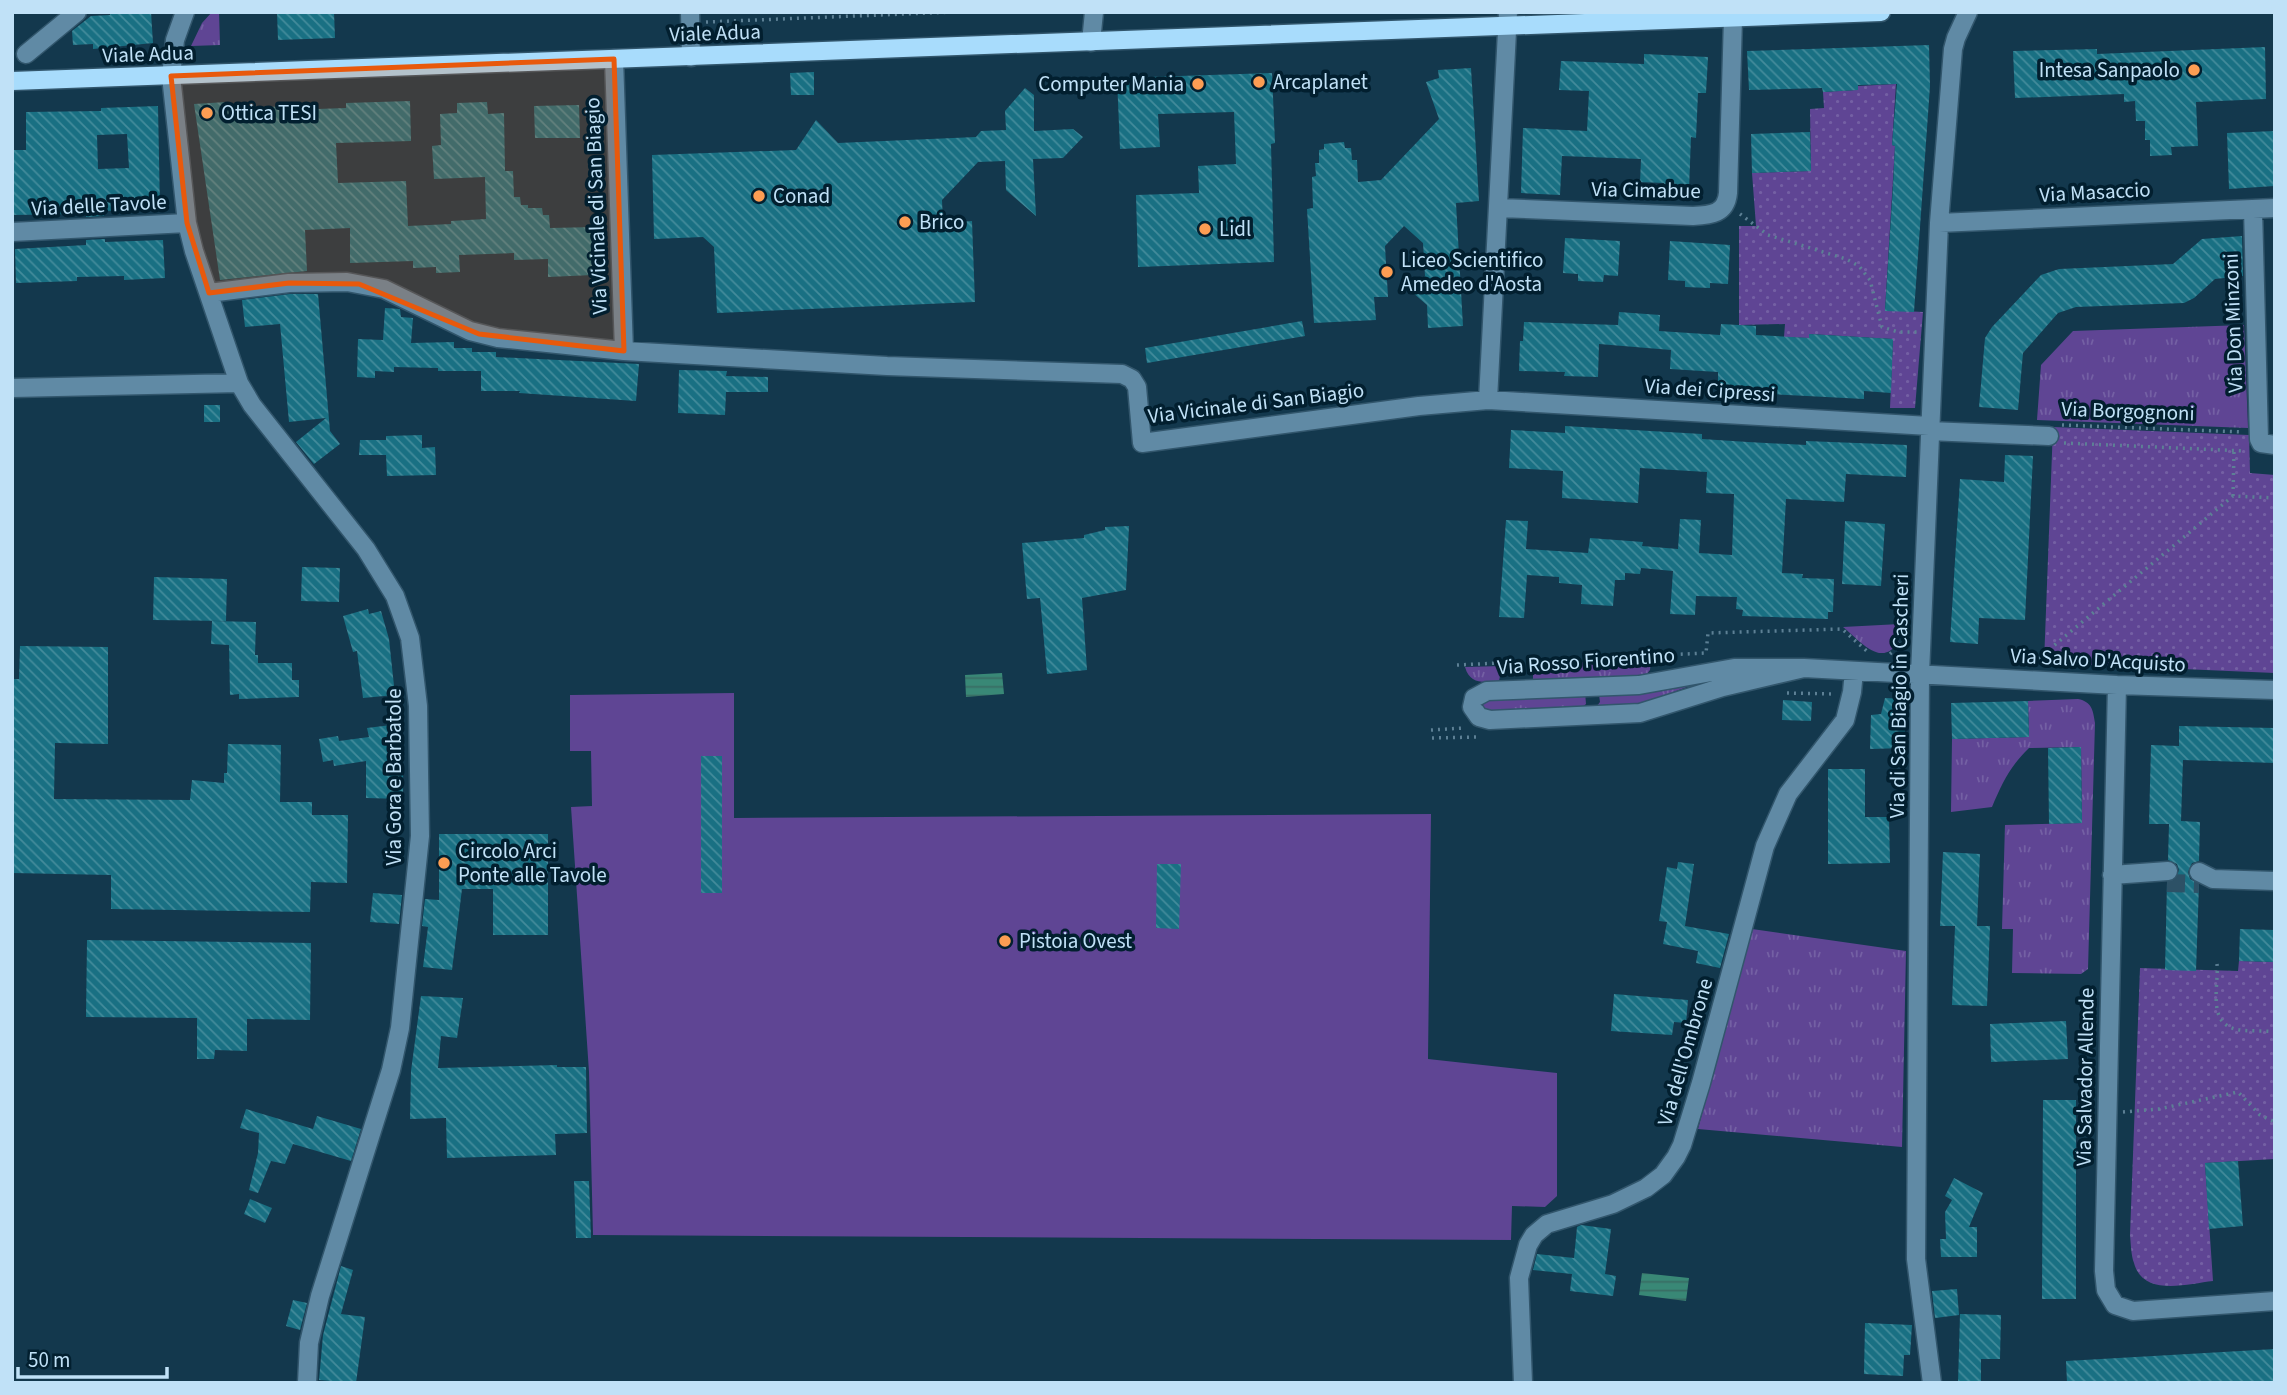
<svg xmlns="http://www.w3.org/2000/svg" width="2287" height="1395" font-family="'Source Sans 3',sans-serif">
  <defs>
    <pattern id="grass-tufts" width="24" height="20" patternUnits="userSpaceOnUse" patternTransform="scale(1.75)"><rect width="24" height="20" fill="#5f4594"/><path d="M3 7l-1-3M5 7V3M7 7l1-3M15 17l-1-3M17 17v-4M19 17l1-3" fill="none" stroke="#7460a4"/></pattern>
    <pattern id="park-dots" width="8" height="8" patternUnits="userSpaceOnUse" patternTransform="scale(1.75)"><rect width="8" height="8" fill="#5f4594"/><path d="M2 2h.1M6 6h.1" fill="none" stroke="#7460a4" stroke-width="1.8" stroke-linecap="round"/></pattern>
    <pattern id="water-rules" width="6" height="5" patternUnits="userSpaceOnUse" patternTransform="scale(1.75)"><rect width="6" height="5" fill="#398876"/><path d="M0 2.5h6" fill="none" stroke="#396d64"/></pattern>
    <pattern id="building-back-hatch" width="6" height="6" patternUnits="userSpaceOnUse" patternTransform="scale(1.75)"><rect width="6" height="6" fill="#197083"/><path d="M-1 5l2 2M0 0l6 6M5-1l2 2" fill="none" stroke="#438b9b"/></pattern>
  </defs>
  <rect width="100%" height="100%" fill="#13384d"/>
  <!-- grass -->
  <path fill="url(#grass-tufts)" d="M212,12H219L220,45L191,46L202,23Z
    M2244,325L2248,428L2037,420L2041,365L2073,331Z
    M1900,624C1900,635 1901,643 1891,650C1875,662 1855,636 1843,627Z
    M1651,660L1650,670L1646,675L1536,682L1533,680V664Z
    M1502,666L1499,681C1484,682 1470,685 1465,667Z
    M1713,677L1650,701L1630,705L1597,706L1600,702L1599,695Z
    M1585,692L1586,704L1581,708L1487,712L1481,708V697Z
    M2078,699C2092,702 2093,710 2095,723L2088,969L2081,974L2012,973L2013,929H2002L2005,825L2082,823L2081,747L2029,748C2011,765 2002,783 1992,807L1951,812L1952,739L2029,737L2028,701Z
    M1752,929L1906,951L1902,1147L1698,1129Z"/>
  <!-- park -->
  <path fill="url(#park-dots)" d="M1896,84L1892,145L1895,146L1885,310L1923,312L1915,408H1890L1893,339L1809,334V338L1784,337L1785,324L1739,325V226H1756L1752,173L1811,171L1810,109L1824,108L1823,92L1857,90L1858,86Z
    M2053,427L2249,435L2250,473L2275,475V673L2044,663Z
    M2239,961L2275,962V1159L2205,1163L2213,1281C2187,1284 2143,1297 2134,1263C2131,1255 2131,1245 2130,1235L2140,968L2238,971Z"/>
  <!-- pitch -->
  <path fill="#5f4594" d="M734,693V818L1431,814L1428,1059L1557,1073V1196L1545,1207L1512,1206L1511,1240L593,1235L589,1072L571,807L592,806L591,751H570V695Z"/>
  <!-- water -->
  <path fill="url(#water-rules)" d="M1002,673L1004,694L966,697L965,675Z
    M1642,1273L1689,1278L1686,1301L1639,1295Z"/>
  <!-- building -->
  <path fill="url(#building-back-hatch)" fill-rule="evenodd" d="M110,12H151L153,43L93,49V44L73,45L72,31L91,16L110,15Z
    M277,12H334L335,38L278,40Z
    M1929,45L1930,86L1914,312L1885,311L1893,186L1895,146L1892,145L1897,84L1858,85V90L1823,92L1822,88L1749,90L1747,51Z
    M2265,47L2266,99L2196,102L2198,146L2171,147L2172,155L2150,156V140H2145V121H2136L2135,101L2124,102V94L2015,98L2013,51L2097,49V54Z
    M1644,54L1708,57L1706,93H1698L1696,138L1691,137L1689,190L1664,189V183L1640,182L1641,159L1562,156L1560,195L1521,193L1523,128L1587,131L1589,91L1559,90L1561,61L1644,64Z
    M1471,68L1479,201L1456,203L1463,326L1428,328L1427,305L1412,292L1425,276L1423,243L1404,226L1385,246L1388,297H1374L1376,320L1314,323L1307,209L1313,208L1312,177L1316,176L1315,163H1319V150L1324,149V144L1344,142L1345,148H1351L1352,160H1357L1358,182L1381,180L1439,119L1426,82L1439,78L1438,70Z
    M814,72V95H791L790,73Z
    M1272,73L1275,143L1271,144L1274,262L1138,267L1136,195L1199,193L1198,166L1236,164L1234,112L1158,114L1160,147L1120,149L1117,78Z
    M1025,88L1034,95V131L1073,129L1083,137L1063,158L1033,159L1036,216L1006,190L1005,161L978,162L942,200L943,223L972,221L975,302L717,313L714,247L703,237L654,239L652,155L796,150L816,120L838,143L976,137L981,131L1006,130L1005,111Z
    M410,101L411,141L336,143L338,183L406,181L408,226L451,224V221L486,219L485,177L434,179L432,146L441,145L440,114L457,113V103L487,102L488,114L504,113L505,171H513L514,197H520L521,205H528V208H542L543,215H549L550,228L596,227V254H592L593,275L548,277V259L514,260V253L459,255L460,272L436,273V267L413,268V261L350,263V228L305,230L307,271L220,280L194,104L226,102L227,109L288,106V110L346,108V103Z
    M579,105L580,138H535L534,106Z
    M158,106L160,209L103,211L104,216L86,217V214L12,215V150H26V112L101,111V108ZM127,134L129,168L98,169L97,135Z
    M2275,131V186L2229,189L2227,133Z
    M1810,132L1811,171L1752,173L1751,134Z
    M2242,236L2243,276L2215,279L2194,298L2184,303L2076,307L2058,313L2023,353L2018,410L1979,407L1985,338L1992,327L2041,275L2059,269L2173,264L2202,239Z
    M1565,238L1620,241L1618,276L1604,275L1603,282L1578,281V274L1563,273Z
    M105,239V242L163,240L165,278L124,280V276L77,277V281L16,283L15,249L86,245V240Z
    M1670,241L1730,245L1728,284L1710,283V288L1685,287V281L1668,280Z
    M290,294H318L330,431L340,444L314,464L296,442L326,418L289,422L280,324L245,327L242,300Z
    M385,308L400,309L401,317L413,318L411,343L454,342V348H472V352H496V357L639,364L636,401L519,393L520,391H481V371H438V368L394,367V372L375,371V378L357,377L358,339L383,340Z
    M1619,312L1660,315L1659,331L1720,335L1721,324L1756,326V335L1809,338V334L1893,339L1891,393L1864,391V399L1771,394V389L1718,386V372L1670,369L1671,350L1599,344L1598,377L1564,376L1565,372L1519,371L1520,341H1523L1524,322L1618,325Z
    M1302,321L1305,336L1147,363L1145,348Z
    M679,370L727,371L726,376L768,377V392H726L725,415L678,413Z
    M204,405H220V422H204Z
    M1565,426L1702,434V439L1748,442L1806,445V441L1907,445L1906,477L1846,474L1844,502L1786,499L1782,573L1803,574L1802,578L1834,579L1833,612H1828V619L1742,616L1743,610L1736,609L1737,597L1696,596L1695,615L1670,614L1673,571L1641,568L1640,574L1625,573V580H1615L1613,606L1581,604L1582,585L1559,583V577L1527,575L1524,618L1499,617L1506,520L1528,521L1526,549L1588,553L1590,538L1643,542L1642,546L1678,549L1680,519L1701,520L1699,553L1732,555L1734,494L1706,493L1707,472L1640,468L1638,503L1562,498L1563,471L1509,468L1511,430L1565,433Z
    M422,435V448L435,447L436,475L387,476L386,455H359L360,440H386V436Z
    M2005,455L2033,456L2025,620L1979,618L1978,644L1950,642L1960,479L2004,482Z
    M1845,521L1885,524L1881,586L1842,584Z
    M1129,526L1126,590L1082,598L1087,670L1047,674L1040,598L1027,599L1022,543L1084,538V535L1105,530V527Z
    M302,567L340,568L339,602L301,601Z
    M154,577L227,579L226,621L153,620Z
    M368,609L369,614L381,611L389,639L395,695L363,698L357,651L353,652L343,616Z
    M212,621L256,622L255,655H258V663H292V680H299V697L239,699V694L230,695L229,645L211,644Z
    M20,646L108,647V744L55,743L54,799L190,800L192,780L224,783V773H227L228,744L281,745L280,802H312V815H348L347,883L311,882L310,912L111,909V875L12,873V679H19Z
    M1885,698L1905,699V748L1870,749L1871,715L1881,714Z
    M1783,700L1812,702L1811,721L1782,720Z
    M2028,701L2029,737L1952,739L1951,703Z
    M399,724L403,763V799L366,798V761L334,766L333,760L323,762L319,739L338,736L339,741L369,737L367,728Z
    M2179,726L2275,728V763L2183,760L2181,821L2200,822L2199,861L2192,863L2188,872L2190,879L2199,884L2196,971L2165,970L2167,882L2175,880L2179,870L2177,864L2168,860L2169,824H2149L2151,745L2179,746Z
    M2081,747L2082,823L2049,824L2048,748Z
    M701,756H722V893H701Z
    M1828,769H1865V817H1889L1890,863L1828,864Z
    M439,834H548V935H493V889H462L452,970L423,967L428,927L422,926L425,899L439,900Z
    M1943,852L1980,854L1977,926H1990L1987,1006L1952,1005L1955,926H1940Z
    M1678,862L1694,864L1685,926L1729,934L1720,968L1696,963L1698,951L1663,944L1667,922L1659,921L1667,867L1677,869Z
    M1157,864H1181L1179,929L1156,928Z
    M373,893L402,895L399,924L370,922Z
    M2240,929L2275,930V962L2239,961Z
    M87,940L311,943L310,1020L247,1019V1051L215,1050L214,1059H197V1018L86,1017Z
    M1614,994L1688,1000L1686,1023L1674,1022L1672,1035L1611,1031Z
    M421,996L463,998L457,1038L441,1036L438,1068L557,1065V1067H586L587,1133L555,1134L556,1155L447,1158L446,1118L410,1119L411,1071Z
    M2066,1021L2068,1059L1991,1062L1990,1024Z
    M2043,1100H2076V1299H2042Z
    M246,1109L313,1129L317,1116L361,1129L351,1161L293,1144L285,1164L271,1161L258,1193L249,1190L258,1153L259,1133L240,1128Z
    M2238,1161L2243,1226L2209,1229L2205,1163Z
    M1954,1178L1983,1193L1969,1227H1977V1257H1941L1940,1239H1946L1945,1212L1952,1200L1945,1196Z
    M574,1181H589L591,1238H576Z
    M250,1199L272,1208L265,1223L244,1214Z
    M1581,1225L1611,1229L1605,1274L1616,1276L1613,1296L1570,1291L1572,1274L1533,1270L1537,1254L1574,1258L1577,1227Z
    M341,1266L353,1270L341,1314L365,1317L356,1383L319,1380L323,1335Z
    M1957,1289L1959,1315L1935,1318L1932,1291Z
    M293,1300L307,1303L300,1330L286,1326Z
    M1960,1314L2001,1315L2000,1359H1981V1383H1958Z
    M1865,1323L1912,1325L1910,1355H1904L1903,1376L1864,1374Z
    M2275,1349V1381L2067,1383L2066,1361Z"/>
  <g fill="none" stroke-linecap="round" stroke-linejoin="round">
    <!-- minor-tunnel -->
    <path stroke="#2d5166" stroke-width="18" stroke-dasharray="18 9" stroke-linecap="butt" d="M2167,883L2199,884"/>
    <!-- minor casing -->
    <g stroke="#32566c" stroke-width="21">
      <path id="minor" d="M185,12L175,40L171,76L187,223L194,251L239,383L252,405L366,549L395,596L410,638L418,706L420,836L400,1028L391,1070L320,1296L309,1343L307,1383
        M690,12L691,57
        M1091,42L1094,12
        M26,54L77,12
        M614,59L624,351
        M1499,208L1693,216C1711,215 1726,214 1728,193L1733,18
        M2253,209L2259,439L2261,443L2275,445
        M1939,223L2275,208
        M12,232L187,223
        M209,293L289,283L347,282L384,289L470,331L498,338L624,351L887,366L1122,374L1132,379L1137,387L1142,443L1419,406L1488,400L1929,426
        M12,388L239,383
        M1488,400L1508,12
        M1929,431L2049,436
        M1804,668L1723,687L1640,713L1490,720L1479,717L1472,707L1474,698L1487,691L1639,685L1734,668H1804L2117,685L2275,690
        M2117,685L2104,1271L2106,1290L2115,1305L2133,1311L2275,1301
        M2199,872L2213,879L2275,881
        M2112,875L2168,871
        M1523,1383L1519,1278L1528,1245L1534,1235L1547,1224L1613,1204L1646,1188L1663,1175L1676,1157L1682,1145L1701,1083L1765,846L1788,794L1845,720L1852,692L1854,671
        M1932,1383L1916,1259L1920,674L1939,223L1953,49L1956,38L1968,12"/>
    </g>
    <!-- major casing -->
    <g stroke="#32566c" stroke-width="21">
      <path id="major" d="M12,81L1881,12"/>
    </g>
    <!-- path -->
    <path stroke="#5d8095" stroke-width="3.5" stroke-dasharray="2 5" stroke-linecap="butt" d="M706,22L954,12
      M1740,214L1768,235L1846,259L1859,266L1870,280L1882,327L1898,332H1918
      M2062,425L2243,432
      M2064,443L2245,451
      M2233,496L2234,451
      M1890,654L1900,645L1902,639
      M2033,663L2233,496L2275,498
      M1457,665L1706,653L1708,633L1842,629L1869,653
      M1787,693L1835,694
      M1431,730L1464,728
      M1432,738L1478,737
      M2217,964C2219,985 2207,1022 2235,1029C2247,1032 2262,1030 2275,1032
      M2123,1112L2159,1109L2238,1092L2260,1115L2275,1122"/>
    <!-- minor -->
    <use href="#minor" stroke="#608aa5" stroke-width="18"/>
    <!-- major -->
    <use href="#major" stroke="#a8dcfc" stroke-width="18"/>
  </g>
  <!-- marked area -->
  <path fill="#e8590c" fill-opacity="0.2" stroke="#e8590c" stroke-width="5" stroke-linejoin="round" d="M614,59L624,351L479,334L359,284L289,283L209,293L187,223L171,76Z"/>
  <!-- markers -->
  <g fill="#fc9d53" stroke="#021f2f" stroke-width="2.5">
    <circle cx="2194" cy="70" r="7"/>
    <circle cx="1259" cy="82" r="7"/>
    <circle cx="1198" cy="84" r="7"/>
    <circle cx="207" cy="113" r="7"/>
    <circle cx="759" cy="196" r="7"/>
    <circle cx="905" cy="222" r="7"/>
    <circle cx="1205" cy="229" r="7"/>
    <circle cx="1387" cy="272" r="7"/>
    <circle cx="444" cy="863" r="7"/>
    <circle cx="1005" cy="941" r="7"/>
  </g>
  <g text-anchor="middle" stroke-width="7" stroke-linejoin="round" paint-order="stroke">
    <!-- street labels -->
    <g font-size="21" fill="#c0e1f7" stroke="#021f2f">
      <text transform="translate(715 33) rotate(-2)" y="7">Viale Adua</text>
      <text transform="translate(148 54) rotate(-2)" y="7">Viale Adua</text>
      <text transform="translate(1646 190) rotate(1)" y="7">Via Cimabue</text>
      <text transform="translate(2095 192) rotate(-3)" y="7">Via Masaccio</text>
      <text transform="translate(99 205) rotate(-3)" y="7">Via delle Tavole</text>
      <text transform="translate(596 206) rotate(-92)" y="7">Via Vicinale di San Biagio</text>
      <text transform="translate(2233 323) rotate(-92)" y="7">Via Don Minzoni</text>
      <text transform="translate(1710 390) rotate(4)" y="7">Via dei Cipressi</text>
      <text transform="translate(1256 403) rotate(-7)" y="7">Via Vicinale di San Biagio</text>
      <text transform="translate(2128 411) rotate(2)" y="7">Via Borgognoni</text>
      <text transform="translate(2098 660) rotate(3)" y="7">Via Salvo D'Acquisto</text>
      <text transform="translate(1586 661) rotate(-4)" y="7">Via Rosso Fiorentino</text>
      <text transform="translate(1899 696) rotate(-89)" y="7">Via di San Biagio in Cascheri</text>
      <text transform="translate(394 777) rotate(-90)" y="7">Via Gora e Barbatole</text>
      <text transform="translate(1685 1052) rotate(-74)" y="7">Via dell'Ombrone</text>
      <text transform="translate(2085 1077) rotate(-89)" y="7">Via Salvador Allende</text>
    </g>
    <!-- poi labels -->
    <g font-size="21" fill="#c0e1f7" stroke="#021f2f" text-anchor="start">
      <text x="2180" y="77" text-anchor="end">Intesa Sanpaolo</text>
      <text x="1273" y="89">Arcaplanet</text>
      <text x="1184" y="91" text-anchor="end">Computer Mania</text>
      <text x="221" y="120">Ottica TESI</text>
      <text x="773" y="203">Conad</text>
      <text x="919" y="229">Brico</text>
      <text x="1219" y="236">Lidl</text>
      <text x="1401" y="267">Liceo Scientifico<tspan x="1401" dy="24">Amedeo d'Aosta</tspan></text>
      <text x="458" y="858">Circolo Arci<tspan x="458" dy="24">Ponte alle Tavole</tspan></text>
      <text x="1019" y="948">Pistoia Ovest</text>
    </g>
  </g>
  <!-- border -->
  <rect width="2287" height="1395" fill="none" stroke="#c0e1f7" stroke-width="28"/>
  <!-- scale -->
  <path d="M18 1367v10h149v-10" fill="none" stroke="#c0e1f7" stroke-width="3.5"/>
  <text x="28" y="1367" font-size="21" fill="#c0e1f7" stroke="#021f2f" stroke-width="5" paint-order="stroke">50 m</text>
</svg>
